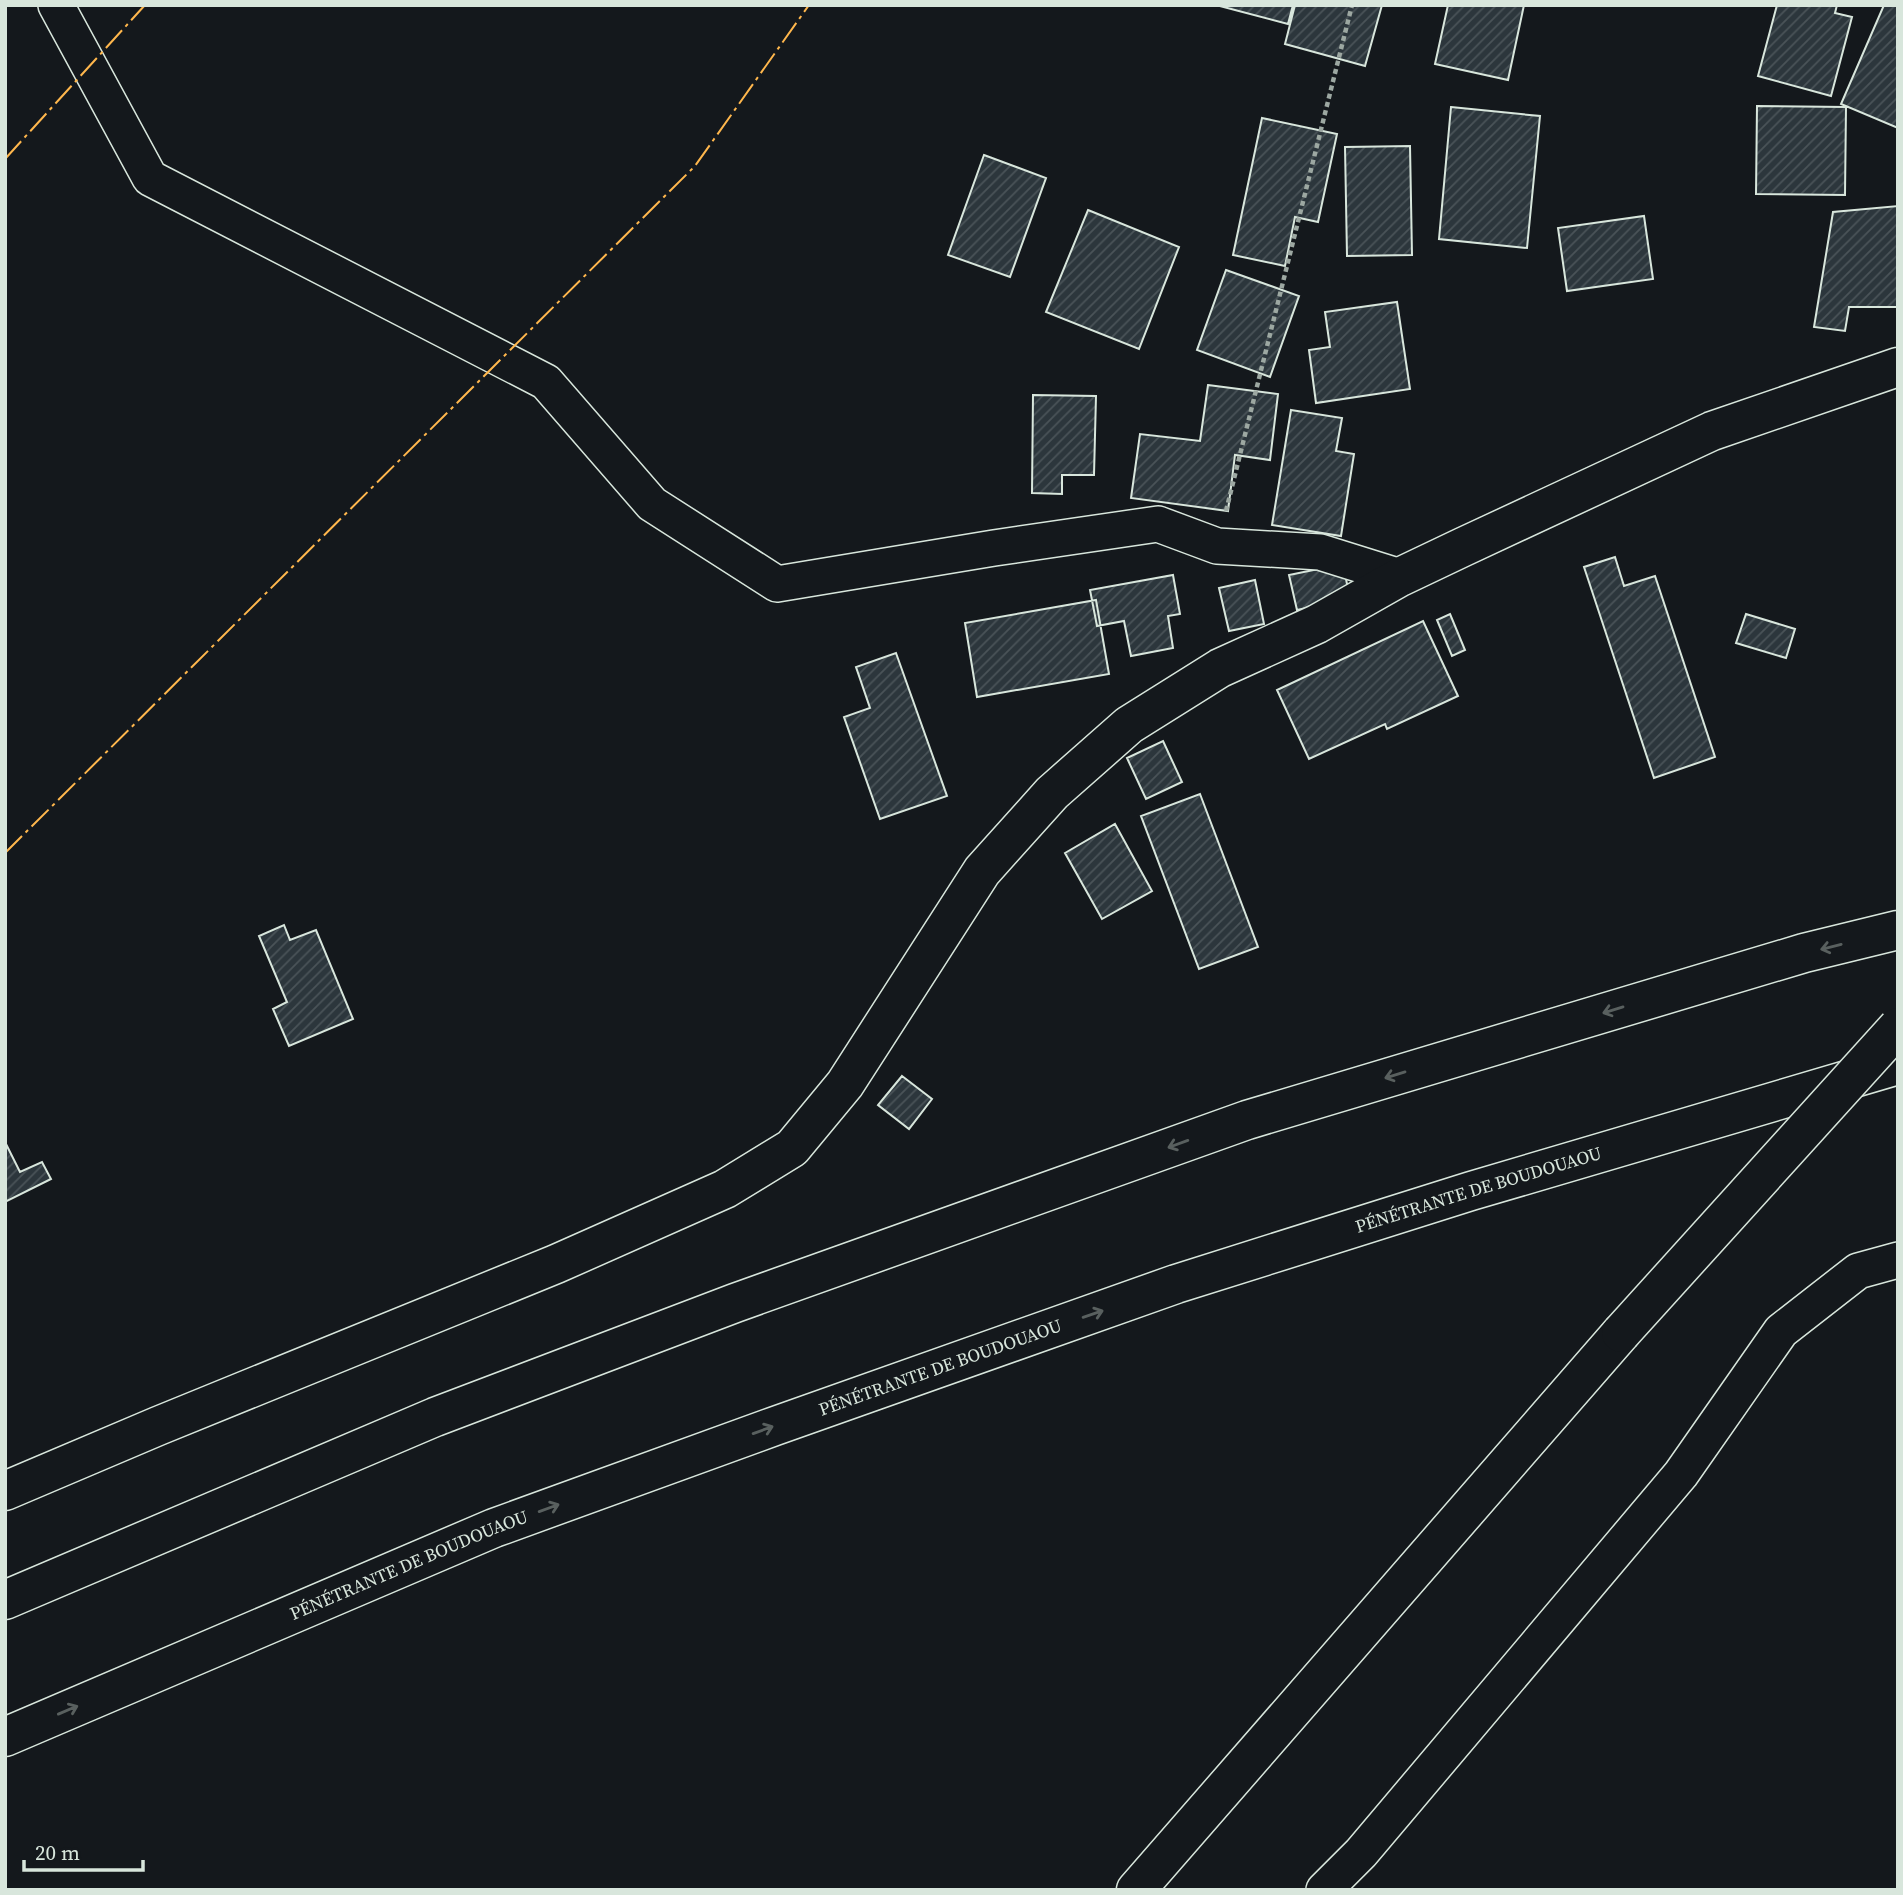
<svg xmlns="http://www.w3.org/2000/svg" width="1903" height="1895" font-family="'Source Serif 4',serif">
  <defs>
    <pattern id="building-hatch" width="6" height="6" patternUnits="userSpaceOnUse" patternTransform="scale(1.75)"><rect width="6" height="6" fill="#2c363c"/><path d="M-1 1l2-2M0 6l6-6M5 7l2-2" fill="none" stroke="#4a5358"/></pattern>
  </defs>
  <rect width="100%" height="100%" fill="#14181c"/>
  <!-- building -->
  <path fill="url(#building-hatch)" stroke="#d8e6dc" stroke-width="2" d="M1216,5H1293L1288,24Z
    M1295,5H1382L1365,66L1285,44Z
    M1448,5H1524L1508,80L1435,64Z
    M1777,5H1837L1835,13L1852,17L1831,96L1758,76Z
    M1884,5H1898V128L1841,104Z
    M1757,106L1846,107L1845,195L1756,194Z
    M1451,107L1540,116L1527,248L1439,239Z
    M1262,118L1337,134L1318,222L1295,217L1285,266L1233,255Z
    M1410,146L1412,255L1347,256L1345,147Z
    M984,155L1046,178L1010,277L948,255Z
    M1898,206V307H1849L1845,331L1814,327L1833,212Z
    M1088,210L1179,247L1139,349L1046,312Z
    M1644,216L1653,279L1567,291L1558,228Z
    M1226,270L1299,296L1270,377L1197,350Z
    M1397,302L1410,389L1316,403L1309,350L1330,347L1325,312Z
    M1208,385L1278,394L1270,460L1235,455L1228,511L1131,498L1140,434L1200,441Z
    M1033,395L1096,396L1094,475H1062V494L1032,493Z
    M1291,410L1342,418L1336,451L1354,454L1341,536L1272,525Z
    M1615,557L1624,586L1655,576L1715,757L1654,778L1584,567Z
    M1343,564L1350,599L1297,610L1289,575Z
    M1173,575L1180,614L1168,616L1173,648L1131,656L1124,621L1097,626L1090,590Z
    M1255,580L1264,624L1229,631L1219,588Z
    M1096,600L1109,674L977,697L965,623Z
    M1450,614L1465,650L1452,656L1437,620Z
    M1746,614L1795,629L1786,658L1736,643Z
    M1423,621L1458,696L1387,729L1385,724L1309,759L1277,690Z
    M896,653L947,796L880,819L844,717L870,708L856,667Z
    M1163,741L1182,782L1146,799L1127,758Z
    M1200,794L1258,947L1199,969L1141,816Z
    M1115,824L1152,891L1102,919L1065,853Z
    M284,925L290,940L316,930L353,1019L289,1046L273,1009L287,1002L259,936Z
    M902,1076L932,1099L909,1129L878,1105Z
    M5,1142L20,1172L42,1162L51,1179L5,1202Z"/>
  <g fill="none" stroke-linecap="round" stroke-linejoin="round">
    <!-- minor casing -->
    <g stroke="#d8e6dc" stroke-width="38">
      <path id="minor" d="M56,5L150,178L546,382L652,504L777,584L994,548L1158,524L1217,546L1320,552L1400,577
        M1324,1890L1361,1853L1681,1474L1781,1331L1858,1271L1898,1260"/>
    </g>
    <!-- tertiary casing -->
    <g stroke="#d8e6dc" stroke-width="41">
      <path id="tertiary" d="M5,1491L158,1426L556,1264L725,1189L792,1148L845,1084L982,871L1052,793L1129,725L1220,668L1317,624L1400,577L1463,547L1712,431L1898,367"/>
    </g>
    <!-- primary casing -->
    <g stroke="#d8e6dc" stroke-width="41">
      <path id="primary" d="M1136,1890L1621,1333"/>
    </g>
    <!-- motorway casing -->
    <g stroke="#d8e6dc" stroke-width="41">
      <g id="motorway">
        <path d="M5,1600L435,1417L735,1303L1247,1120L1804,953L1898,930"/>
        <path id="s1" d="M5,1737L494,1528L775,1426L1176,1284L1471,1191L1898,1065"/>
      </g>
    </g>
    <!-- path -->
    <path stroke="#9da8a2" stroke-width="4.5" stroke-dasharray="5 3.5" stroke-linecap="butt" d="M1226,511L1352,5"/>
    <!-- minor -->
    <use href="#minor" stroke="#14181c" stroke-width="35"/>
    <!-- tertiary -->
    <use href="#tertiary" stroke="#14181c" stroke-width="38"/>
    <!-- primary -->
    <use href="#primary" stroke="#14181c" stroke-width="38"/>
    <!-- motorway -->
    <use href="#motorway" stroke="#14181c" stroke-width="38"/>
    <!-- primary-bridge casing -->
    <g stroke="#d8e6dc" stroke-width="41" stroke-linecap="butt">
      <path id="primary-bridge" d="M1621,1333L1898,1027"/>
    </g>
    <!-- primary-bridge -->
    <use href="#primary-bridge" stroke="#14181c" stroke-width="38"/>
    <!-- power -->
    <path stroke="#ffb74d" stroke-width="2" stroke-dasharray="24 5 3.5 5" stroke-linecap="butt" d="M5,159L145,5
      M5,853L695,166L809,5"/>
  </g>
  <!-- one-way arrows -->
  <defs><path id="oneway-shaft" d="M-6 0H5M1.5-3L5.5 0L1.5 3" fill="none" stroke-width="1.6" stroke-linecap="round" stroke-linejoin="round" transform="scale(1.75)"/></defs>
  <g stroke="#59605f">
    <use href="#oneway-shaft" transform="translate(1831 947) rotate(166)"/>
    <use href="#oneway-shaft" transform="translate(1613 1010) rotate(163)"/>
    <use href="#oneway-shaft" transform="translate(1395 1075) rotate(163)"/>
    <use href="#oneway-shaft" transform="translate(1178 1144) rotate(160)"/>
    <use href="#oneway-shaft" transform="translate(1093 1314) rotate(-19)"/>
    <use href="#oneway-shaft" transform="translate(763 1430) rotate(-20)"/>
    <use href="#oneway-shaft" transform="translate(549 1508) rotate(-20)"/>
    <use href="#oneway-shaft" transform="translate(68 1710) rotate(-23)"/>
  </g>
  <g text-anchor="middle" stroke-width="5" stroke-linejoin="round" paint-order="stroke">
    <!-- street labels -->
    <g font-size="18" fill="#d8e6dc" stroke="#14181c">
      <text dy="6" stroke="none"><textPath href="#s1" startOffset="1573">PÉNÉTRANTE DE BOUDOUAOU</textPath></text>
      <text dy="6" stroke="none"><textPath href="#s1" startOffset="1006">PÉNÉTRANTE DE BOUDOUAOU</textPath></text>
      <text dy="6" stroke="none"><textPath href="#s1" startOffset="439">PÉNÉTRANTE DE BOUDOUAOU</textPath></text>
    </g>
  </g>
  <!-- border -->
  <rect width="1903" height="1895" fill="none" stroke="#d8e6dc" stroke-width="14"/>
  <!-- scale -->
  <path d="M24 1860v10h119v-10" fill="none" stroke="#d8e6dc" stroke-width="3.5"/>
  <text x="35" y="1860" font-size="21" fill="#d8e6dc" stroke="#14181c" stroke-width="5" paint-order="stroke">20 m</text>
</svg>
